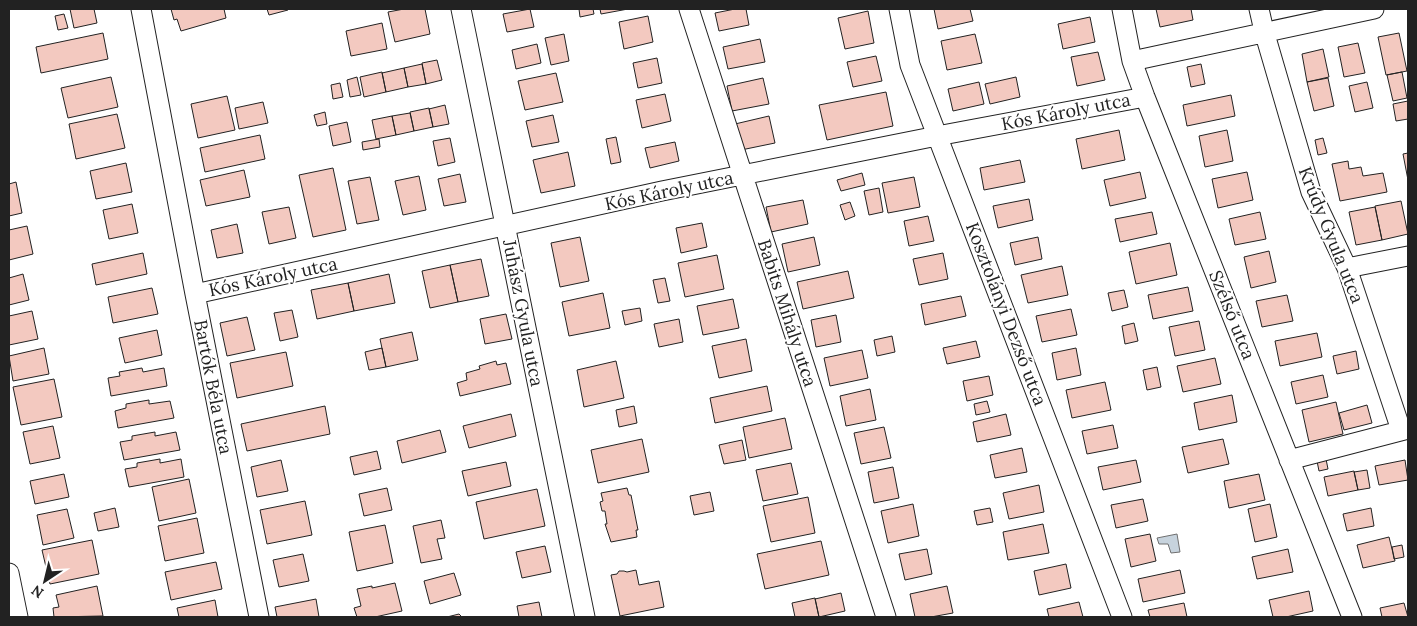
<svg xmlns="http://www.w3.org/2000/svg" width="1417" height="626" font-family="Lora,serif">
  <rect width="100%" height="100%" fill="#fff"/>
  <!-- water -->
  <path fill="#c7d3dd" stroke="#6f6f6f" d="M1177,534L1180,552L1171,553L1168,544H1159L1157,538Z"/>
  <!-- building -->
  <path fill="#f3c9c0" stroke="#222" d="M70,9H94L97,23L74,28Z
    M171,9H224L226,18L181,31L177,19L174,20Z
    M267,9H288V10L269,15Z
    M404,9H425L430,34L395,42L388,12Z
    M530,9L534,27L507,32L503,14Z
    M579,9H593L594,14L580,17Z
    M600,9H628L601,14Z
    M735,9H746L749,25L719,31L715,13Z
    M934,9H970L973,21L938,29Z
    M1156,9H1191L1193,20L1160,27Z
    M868,11L874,43L845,49L838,18Z
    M64,14L68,28L58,30L55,16Z
    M648,16L653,42L624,49L619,22Z
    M1090,17L1095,42L1063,49L1058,24Z
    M382,23L387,49L351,56L346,31Z
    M103,33L108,59L41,73L36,47Z
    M1399,33L1407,71L1386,75L1378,37Z
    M564,34L569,61L551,65L545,38Z
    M975,34L982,63L947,70L941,41Z
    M760,39L765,62L728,69L723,47Z
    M1358,43L1365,73L1344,77L1338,47Z
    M537,44L541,63L516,69L512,50Z
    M1323,49L1329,77L1307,82L1302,54Z
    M1098,52L1105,80L1077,86L1071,57Z
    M876,56L882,81L853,87L847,62Z
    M657,58L662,83L638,88L633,63Z
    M437,60L442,80L426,84L422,63Z
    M422,64L426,84L408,87L404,68Z
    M1201,64L1205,84L1191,87L1187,67Z
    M404,68L408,87L386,92L382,73Z
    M382,72L386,92L364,97L360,77Z
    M1402,72L1407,98L1393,101L1387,75Z
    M556,73L563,102L525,110L518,81Z
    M111,77L118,107L68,118L61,88Z
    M357,77L361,95L350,97L347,80Z
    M1016,77L1020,97L990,104L985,84Z
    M763,78L769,104L732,111L727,86Z
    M1328,78L1334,106L1314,111L1307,82Z
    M979,82L984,104L953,111L948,89Z
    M1367,82L1373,108L1355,112L1349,86Z
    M340,83L343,97L333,99L331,85Z
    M886,92L893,126L827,140L819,105Z
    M665,94L671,121L642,128L636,100Z
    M1231,95L1235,116L1187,126L1183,105Z
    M227,96L235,130L198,138L191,104Z
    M1408,101V119L1396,121L1393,104Z
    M263,102L268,123L239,129L235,108Z
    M445,105L449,124L433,127L429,109Z
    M429,108L433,127L414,131L410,112Z
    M325,112L327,124L317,126L314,115Z
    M410,113L414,131L396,135L392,116Z
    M117,114L125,148L76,159L69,124Z
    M553,115L559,142L532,147L526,121Z
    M392,116L396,135L376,139L372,120Z
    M769,116L775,143L741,150L735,124Z
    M347,122L351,142L333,146L329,126Z
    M1119,130L1125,160L1082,169L1076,139Z
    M1227,130L1233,161L1205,167L1199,136Z
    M260,135L265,159L205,172L200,148Z
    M616,137L621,162L611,164L606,139Z
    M450,138L455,162L438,166L433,141Z
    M1323,138L1327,153L1318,155L1315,140Z
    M379,139L380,147L363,150L362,142Z
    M675,142L679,161L650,168L645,148Z
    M568,152L575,186L541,193L533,160Z
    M1408,153V180L1403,154Z
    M1020,160L1025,182L984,190L980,168Z
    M1348,161L1349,169L1361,167L1363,176L1383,173L1387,192L1340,201L1332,164Z
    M126,163L132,192L96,199L90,171Z
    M333,168L346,230L313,237L299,175Z
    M244,170L250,197L206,206L200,180Z
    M1140,172L1146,198L1110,206L1104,180Z
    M1247,172L1253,200L1218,208L1212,179Z
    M862,173L865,185L841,191L837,180Z
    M460,174L466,202L444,206L438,179Z
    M419,176L426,210L403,215L395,181Z
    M370,177L379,220L357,224L348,181Z
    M914,177L920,207L888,213L882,183Z
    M16,182L22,213L9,216V184Z
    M879,188L883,212L869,215L864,191Z
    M1029,199L1033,220L998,228L993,206Z
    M803,200L808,224L771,232L766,207Z
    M1401,201L1408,234L1382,240L1375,206Z
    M850,202L855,216L845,220L840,205Z
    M132,204L138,233L109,239L103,210Z
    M289,207L296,238L269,244L262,212Z
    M1375,207L1382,240L1356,245L1349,212Z
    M1152,212L1157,234L1120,242L1115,219Z
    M1260,212L1266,239L1235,245L1229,219Z
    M928,216L934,241L909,246L904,221Z
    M702,223L707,247L681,253L676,228Z
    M237,224L243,253L217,258L211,230Z
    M27,226L33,254L9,260V230Z
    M580,237L589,281L560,287L551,243Z
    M814,237L820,265L788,272L782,244Z
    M1038,237L1042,259L1015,265L1010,243Z
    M1170,243L1177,275L1136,284L1129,252Z
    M1269,251L1276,282L1251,288L1244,257Z
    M143,253L147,274L96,285L92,264Z
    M943,253L948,279L919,285L913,259Z
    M717,255L724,289L685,297L678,263Z
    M481,259L489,296L458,302L450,265Z
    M450,265L458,302L430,308L422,271Z
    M1062,266L1068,295L1028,303L1021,275Z
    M848,271L854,298L803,309L797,282Z
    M23,274L29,300L9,305V278Z
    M389,274L395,303L354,311L348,283Z
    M665,278L670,301L658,303L653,280Z
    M348,283L354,311L317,319L311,290Z
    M1188,287L1193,311L1153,319L1148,295Z
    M152,288L158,314L113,323L108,297Z
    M1124,290L1128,307L1112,311L1108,293Z
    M603,293L610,328L569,336L562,302Z
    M1287,295L1293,321L1262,327L1256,301Z
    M961,296L966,316L925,325L921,304Z
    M733,299L739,328L703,335L697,306Z
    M640,308L642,321L625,325L622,311Z
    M1071,309L1077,335L1042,342L1036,316Z
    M292,310L298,337L280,341L274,313Z
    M32,311L38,339L9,345V316Z
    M506,314L512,339L485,344L480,319Z
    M836,315L841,342L816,347L811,320Z
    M247,317L255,350L227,356L220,323Z
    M679,319L683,342L659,347L654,324Z
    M1199,321L1205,350L1175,356L1169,327Z
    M1134,323L1138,341L1125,344L1122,326Z
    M157,330L162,355L125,363L119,338Z
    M412,332L418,360L386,367L380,339Z
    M1317,333L1322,357L1280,366L1275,341Z
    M892,336L895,352L877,356L874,340Z
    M746,339L752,371L719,378L712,346Z
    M976,341L980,357L947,364L943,348Z
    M44,348L49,374L13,381L9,356Z
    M382,348L386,367L369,370L365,352Z
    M1076,348L1081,375L1057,380L1052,353Z
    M862,350L868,378L830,386L824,358Z
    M1356,351L1359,369L1337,374L1333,356Z
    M286,352L293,386L237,398L230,363Z
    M1215,358L1221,384L1183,392L1177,366Z
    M496,361L497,365L506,363L511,384L460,396L457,383L467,380L466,373L480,369L479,366Z
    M616,361L624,398L584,407L577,370Z
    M1157,367L1161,387L1147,390L1143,370Z
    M142,368L143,372L164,368L167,386L111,396L108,378L120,376L119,372Z
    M1323,375L1328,397L1296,404L1291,382Z
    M989,376L993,395L967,401L963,381Z
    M54,379L62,417L21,425L13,387Z
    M1105,382L1111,410L1072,418L1066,390Z
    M767,386L772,411L715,423L710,398Z
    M870,389L876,420L846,426L840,396Z
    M1232,395L1237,422L1199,430L1194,403Z
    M149,400V404L170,401L174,418L118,428L115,411L126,408V404Z
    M987,401L990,412L976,415L974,404Z
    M1336,402L1343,434L1309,442L1302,410Z
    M1367,405L1372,423L1344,430L1339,413Z
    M325,406L330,434L247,451L241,424Z
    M634,406L637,423L619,427L616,410Z
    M511,414L516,436L469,448L463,426Z
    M1006,414L1011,435L977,442L973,422Z
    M785,418L792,449L749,458L743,427Z
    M1113,425L1118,448L1087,454L1082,431Z
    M53,426L60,458L30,464L23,432Z
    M884,427L891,458L861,464L854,433Z
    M440,430L446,452L402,463L397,441Z
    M155,432V436L176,432L180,450L124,460L120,442L132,440V436Z
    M642,439L649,472L598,483L591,450Z
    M1223,439L1229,464L1188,473L1182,447Z
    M742,440L746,460L724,464L719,445Z
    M1022,448L1027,472L995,478L990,455Z
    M377,451L381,469L354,475L350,457Z
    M160,459V463L181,459L184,477L129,487L125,469L137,467V463Z
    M1326,459L1328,469L1319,471L1317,461Z
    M281,460L288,491L257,497L251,467Z
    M1136,460L1141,482L1103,490L1098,467Z
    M1405,460L1408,480L1379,485L1375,466Z
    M506,462L511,486L468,496L462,471Z
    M791,463L798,494L763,501L756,470Z
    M893,467L899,498L874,503L868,472Z
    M1367,470L1370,488L1358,490L1354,472Z
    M1354,471L1358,490L1328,496L1324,477Z
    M64,474L69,497L35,504L30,481Z
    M1259,474L1265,500L1229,508L1224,481Z
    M189,479L196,513L159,521L152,487Z
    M1039,485L1044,512L1009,519L1003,493Z
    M387,488L392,510L364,516L359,494Z
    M627,488L629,495H631L638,530H636L637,537L611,542L605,524H607L605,511H602L600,502L603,501L601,493Z
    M537,489L545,526L484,539L476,502Z
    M710,492L714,511L694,515L690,496Z
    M808,497L815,533L771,542L763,506Z
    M1143,499L1148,521L1116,528L1111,505Z
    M305,501L312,535L267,544L260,510Z
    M913,504L919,536L888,543L881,511Z
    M1270,504L1277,537L1255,542L1248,509Z
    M115,508L119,527L98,531L94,513Z
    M990,508L993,522L977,525L974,511Z
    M1371,508L1374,526L1347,531L1343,514Z
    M67,509L74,538L43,545L37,515Z
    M197,518L204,553L165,561L158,526Z
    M441,520L445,538L437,539L442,559L421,563L413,526Z
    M1043,524L1049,553L1008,560L1003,532Z
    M385,525L393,563L357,571L349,532Z
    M1150,534L1156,561L1131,567L1125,539Z
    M1389,537L1395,561L1363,568L1357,545Z
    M92,540L99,574L50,584L42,550Z
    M821,541L829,575L765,589L757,554Z
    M1402,545L1404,557L1394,559L1392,547Z
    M545,546L551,572L522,578L516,552Z
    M927,549L932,574L905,580L899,554Z
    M1288,549L1293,572L1257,579L1252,557Z
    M303,554L309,581L279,587L273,560Z
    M216,562L222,589L171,600L165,572Z
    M1066,564L1071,588L1039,595L1034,571Z
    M636,570L639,585L659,581L664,607L620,616L611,575L617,574L619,571H624L627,572Z
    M1180,570L1185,593L1143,602L1138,579Z
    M454,573L461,595L430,604L424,581Z
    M395,583L402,611L375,617H357L354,608L361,606L357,589L372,586V588Z
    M97,586L103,616L54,617L53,608L59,607L56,595Z
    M947,586L953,613L931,617H915L910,594Z
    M1309,591L1313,611L1286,617H1273L1269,600Z
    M841,593L845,611L819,617L815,599Z
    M815,598L819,617H795L792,603Z
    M316,599L319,617H277L275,607Z
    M215,600L218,617H179L177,608Z
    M539,602L542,617H519L517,606Z
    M1079,602L1083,617H1049L1047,609Z
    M1184,603L1187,617H1150L1148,610Z
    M1404,603L1408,617H1382L1380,608Z
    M459,614L462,617H447Z"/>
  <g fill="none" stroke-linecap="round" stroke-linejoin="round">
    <!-- minor casing -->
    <g stroke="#222" stroke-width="21">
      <path id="minor" d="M141,9L195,294L259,617
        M461,9L585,617
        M689,9L886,617
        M899,9L910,65L1122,617
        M1122,9L1132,61L1145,97L1352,617
        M1259,9L1264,31L1311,192L1347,268L1401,430
        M1132,61L1374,9
        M1347,268L1408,256
        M195,294L662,191L937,136L1145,97
        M1289,460L1408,429
        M9,573L18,617"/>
    </g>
    <!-- minor -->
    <use href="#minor" stroke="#fff" stroke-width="19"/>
  </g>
  <g text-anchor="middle" stroke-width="4" stroke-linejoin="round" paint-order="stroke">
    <!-- street labels -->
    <g font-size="18" fill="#222" stroke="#fff">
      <text transform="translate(1066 112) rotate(-11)" y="6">Kós Károly utca</text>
      <text transform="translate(669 191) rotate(-12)" y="6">Kós Károly utca</text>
      <text transform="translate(1331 235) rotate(68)" y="6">Krúdy Gyula utca</text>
      <text transform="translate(273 277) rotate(-12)" y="6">Kós Károly utca</text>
      <text transform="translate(523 313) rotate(79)" y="6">Juhász Gyula utca</text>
      <text transform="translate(787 313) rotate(72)" y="6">Babits Mihály utca</text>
      <text transform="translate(1006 314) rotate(69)" y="6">Kosztolányi Dezső utca</text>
      <text transform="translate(1232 315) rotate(68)" y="6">Szélső utca</text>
      <text transform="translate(213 387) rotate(79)" y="6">Bartók Béla utca</text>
    </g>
  </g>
  <!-- border -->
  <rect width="1417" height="626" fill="none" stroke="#222222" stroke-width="20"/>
  <!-- north arrow -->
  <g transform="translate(45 581) rotate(215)" stroke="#ffffff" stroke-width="4" paint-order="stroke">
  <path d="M0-4L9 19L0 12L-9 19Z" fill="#222222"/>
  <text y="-8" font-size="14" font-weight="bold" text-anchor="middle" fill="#222222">N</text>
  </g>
</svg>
